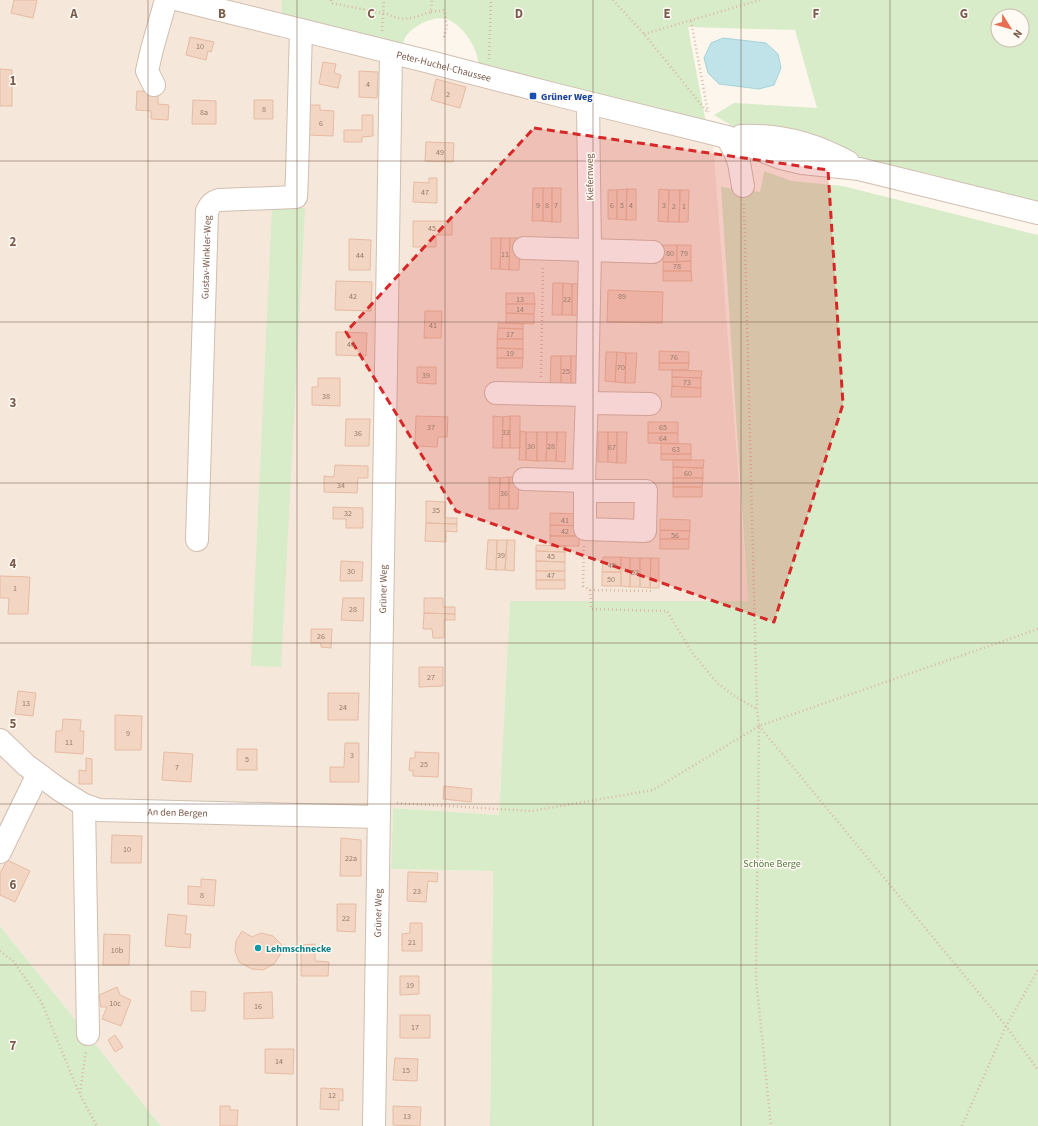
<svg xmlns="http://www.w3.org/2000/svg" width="1038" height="1126" font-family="'Source Sans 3',sans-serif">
  <rect width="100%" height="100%" fill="#fdf6ec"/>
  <!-- residential -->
  <path fill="#f5e8da" d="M0,0H282L280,38L713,142L748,601H510L499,815L393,808L391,869L493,871L490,1126H161L0,926Z"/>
  <!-- green -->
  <path fill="#d8ecc9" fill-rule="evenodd" d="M282,0H1038V203L930,174L864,159L803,133L736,128L714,115L734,103L817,108L795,30L688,27L705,118L712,129L479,69C479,51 466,28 449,20C437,14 415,24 407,35C404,39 402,46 399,52L281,20ZM998,16H1022V40H998Z
    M764,171L792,181L843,186L1038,235V1126H490L493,871L391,869L393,808L499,815L510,601H748L721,187L760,192Z
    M272,207L305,208L281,667L251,666Z
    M0,926L161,1126H0Z"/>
  <!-- water -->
  <path fill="#bfe3e8" stroke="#a5d3da" d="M723,38L766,43L778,54L781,68L774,85L759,89L719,84L708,73L704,58L711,43Z"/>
  <!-- building -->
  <path fill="#f3d5c3" stroke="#e6bba3" d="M14,0H37L33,18L11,13Z
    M190,37L214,42L211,52L208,51L206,60L186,55Z
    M323,62L336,64L334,73L341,75L338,88L319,84Z
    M0,69L12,70V106H0Z
    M359,71L378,72L377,98L359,97Z
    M436,79L466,87L460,108L431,100Z
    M137,91L158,92V104L169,105L168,120L151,119V111L136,110Z
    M193,100L216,101V124H192Z
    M254,100H273V119H254Z
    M309,105H320V110L334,111L333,136L308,135Z
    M362,115H373V136L362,137V142H344V130H362Z
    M426,142L454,143L453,162L425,161Z
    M429,178H437V203L413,202L414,182L429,183Z
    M533,188H543V221H532Z
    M543,188H552V222L543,221Z
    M552,188H561V222H552Z
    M627,189H636V220H626Z
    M627,189L626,220L617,219V190Z
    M659,189L669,190L668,222L658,221Z
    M608,190H617V219H608Z
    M669,190H680L679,222H668Z
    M680,190H689L688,222H679Z
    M413,221H452V235H436V247H413Z
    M491,238H501L500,269H491Z
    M501,238H510L509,270L500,269Z
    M510,238H520L519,270H509Z
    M349,239L371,240L370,270H349Z
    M663,245H677V262H663Z
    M677,245H691V261L677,262Z
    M691,261V271H663V262Z
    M663,271H691L692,281H663Z
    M336,281L372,282L371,311L335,310Z
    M553,283H563L562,315H552Z
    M563,283L572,284V315H562Z
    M583,283L582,316L572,315V284Z
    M608,290L663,292L662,323L607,322Z
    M506,293H534L535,304H506Z
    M506,304H535L534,314L506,313Z
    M425,311H442L441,338H424Z
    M506,313L534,314V324L506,323Z
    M498,323L523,324V329L498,328Z
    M498,328L523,329V339H497Z
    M336,332L367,333L366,356L336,355Z
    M497,339H523V349L497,348Z
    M497,348L523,349V358H497Z
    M659,351L689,352V363H659Z
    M606,352H617L615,382L605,381Z
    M617,352L626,353L625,383L615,382Z
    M626,353H637L635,383H625Z
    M551,356H561V386H550Z
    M561,356H571V386H561Z
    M571,356H580V386H571Z
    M497,358H523L522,368H497Z
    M659,363H689L688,370H659Z
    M417,367H436V384L417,383Z
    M672,370L702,371L701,378L672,377Z
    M672,377L701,378V388L672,386Z
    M318,378H340V406L312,405V387H318Z
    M672,386L701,388V397H671Z
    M416,416L448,417L447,437H438L437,447L415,446Z
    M493,416L503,417L502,448H493Z
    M510,416V448H502L503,417Z
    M510,416H520V448H510Z
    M346,419H370L369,446H345Z
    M648,422H678V433H648Z
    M520,431L526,432V460H519Z
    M526,432H537V461L526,460Z
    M537,432H547L546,461H537Z
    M547,432H557L556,461H546Z
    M557,432H566L565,462L556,461Z
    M598,432H608V462H598Z
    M608,432H617V463L608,462Z
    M617,432H627L626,463H617Z
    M648,433H678V444L648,443Z
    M661,443L691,444V454H661Z
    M661,454H691V460H661Z
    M673,460H704L703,468L673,467Z
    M335,465L368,466V478H358L357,493L324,492V476L334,477Z
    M673,467L703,468V478H673Z
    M489,477L500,478L499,509H489Z
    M509,477V509H499L500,478Z
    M509,477H519L518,509H509Z
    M673,478H703L702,487H673Z
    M673,487H702V497H673Z
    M426,501L446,502L445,518H457V524L426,523Z
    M333,507L363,508V528H346V519H333Z
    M550,513L580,514V526L550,525Z
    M660,519L690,520V531L660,530Z
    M426,523L457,524V532L446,531V542L425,541Z
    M550,525L580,526L579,536H550Z
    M660,530L690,531L689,539H660Z
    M550,536H579V546H550Z
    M660,539H689V549H660Z
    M488,540H497L496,570L486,569Z
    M497,540H507L505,570H496Z
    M507,540H515L514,571L505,570Z
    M536,545L566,546L565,552L536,551Z
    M536,551L565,552V562L536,561Z
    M603,557H621V572H602Z
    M621,557L630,558V587L621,586Z
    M630,558H640V587H630Z
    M640,558H651L650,588L640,587Z
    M651,558H659V588H650Z
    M341,561L363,562L362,581H340Z
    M536,561L565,562V571H536Z
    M536,571H565V580H536Z
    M602,572H621V586H602Z
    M0,576L30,577L28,614H8L9,598H0Z
    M536,580H565V589H536Z
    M343,598H364L363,621L341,620Z
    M424,598H443V607H455V614L424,613Z
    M424,613L455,614V620H444V638H433L432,629H423Z
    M311,629H332L331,648L321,647V643H311Z
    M419,667H443V686L419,687Z
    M18,691L36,693L33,716L15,714Z
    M328,693H359L358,720H328Z
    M115,715L142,716L141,750H115Z
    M63,719L81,720L80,731H84L83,754L55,752L56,731H62Z
    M345,743H359V782H330V767H344Z
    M237,749H257V770H237Z
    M164,752L193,754L191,782L162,780Z
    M415,752L439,753L438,777L413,776V771L409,770L410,758H415Z
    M86,758L92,759V784H79V770L86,771Z
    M444,786L472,789L471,802L443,799Z
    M112,835L142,836L141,863H111Z
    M341,838L361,840V876H340Z
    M7,860L30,871L15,902L0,895V873Z
    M408,872L438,873L437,882L428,881L426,902L407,901Z
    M201,879L216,880L214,906L188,904V886L201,887Z
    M337,904H356L355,932L337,931Z
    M168,914L187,916L185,934H191L190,948L165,946Z
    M410,923H422V951H402V934L410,933Z
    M242,931L252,937L261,933L273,936L282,945L280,955L274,964L263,970L252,969L239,962L235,951L236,941Z
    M104,934L130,935L129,965H103Z
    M315,944V961L329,962L328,976H301V945Z
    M400,976H419V994L400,995Z
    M117,987L120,995L131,1000L121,1026L102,1019L107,1007H101L99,995Z
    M191,991L206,992L205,1011H191Z
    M272,992L273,1018L244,1019V993Z
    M400,1015H430V1038H400Z
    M115,1035L123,1047L115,1052L108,1040Z
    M265,1049H294L293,1074L265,1073Z
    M395,1058L418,1059L417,1081L393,1080Z
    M321,1088L343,1089V1101L339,1100V1110L320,1109Z
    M220,1106H230V1110H238L237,1126H220Z
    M393,1106L421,1107L420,1126L393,1125Z"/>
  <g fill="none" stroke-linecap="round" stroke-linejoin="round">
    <!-- minor casing -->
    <g stroke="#d1beb0" stroke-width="24">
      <g id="minor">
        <path id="s1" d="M180,0L426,61L561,96L727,137L781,158L802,163L859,169L1038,213"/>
        <path d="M154,85L147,71L152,49L166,0"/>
        <path d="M741,136C778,134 815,144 848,162"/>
        <path d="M727,137L735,152L739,163L743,186"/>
        <path d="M524,248L653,252"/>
        <path d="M496,393L587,395"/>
        <path d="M587,403L650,404"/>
        <path d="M524,479L584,481"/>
        <path d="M585,491H646L645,531L585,529V491L584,481L587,395L590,251L588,103"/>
        <path id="s2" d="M197,540L207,211C210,205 212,202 219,200L296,197L297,175L301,30"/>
        <path id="s3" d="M0,740L26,765L60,790L84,805L99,810L379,817"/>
        <path d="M84,805L88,1034"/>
        <path d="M0,852L38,774"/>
        <path id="s4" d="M374,1126L391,53"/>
      </g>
    </g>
    <!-- path -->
    <path stroke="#d9b8a5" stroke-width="2.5" stroke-dasharray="1 3" stroke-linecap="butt" d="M331,0V3L387,14C406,23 413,17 431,12L432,0
      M613,0L644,34L708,113
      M431,12L444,10L447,27L443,40
      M691,21L708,112
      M382,31L384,0
      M644,34L760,0
      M489,59L491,0
      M744,204L757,709L759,726L756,978L771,1126
      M541,377L543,266
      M584,546L583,586L590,590L653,591
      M590,590L591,609L667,611L691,651L717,683L736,697L757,709
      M759,726L1006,1026L1038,1070
      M397,803L532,811L653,790L759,726L1038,629
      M0,951L13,961L41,1001L80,1095L97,1126
      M80,1093L86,1050
      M962,1126L1006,1026L1038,970"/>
    <!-- minor -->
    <use href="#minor" stroke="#fff" stroke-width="22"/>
  </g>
  <!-- marked area -->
  <path fill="#d62828" fill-opacity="0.2" stroke="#d62828" stroke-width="3" stroke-dasharray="8 5" stroke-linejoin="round" d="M534,128L828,170L843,404L774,622L456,511L346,332Z"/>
  <!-- grid -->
  <path fill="none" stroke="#7a5c4d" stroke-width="1" stroke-opacity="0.55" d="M148,0V1126M297,0V1126M445,0V1126M593,0V1126M741,0V1126M890,0V1126M0,161H1038M0,322H1038M0,483H1038M0,643H1038M0,804H1038M0,965H1038"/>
  <!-- markers -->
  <rect fill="#1a4fb4" stroke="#fffaf3" stroke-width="1.5" x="529" y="92" width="8" height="8" rx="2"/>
  <circle fill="#0f9aa8" stroke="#fffaf3" stroke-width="1.5" cx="258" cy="948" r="4"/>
  <g text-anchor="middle" stroke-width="3" stroke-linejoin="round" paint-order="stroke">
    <!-- number labels -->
    <g font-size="8" fill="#987a6a">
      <text x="200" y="49">10</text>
      <text x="368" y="87">4</text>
      <text x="448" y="97">2</text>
      <text x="264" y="112">8</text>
      <text x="204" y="115">8a</text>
      <text x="321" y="126">6</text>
      <text x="440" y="155">49</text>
      <text x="425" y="195">47</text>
      <text x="538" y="208">9</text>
      <text x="547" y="208">8</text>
      <text x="556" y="208">7</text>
      <text x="612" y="208">6</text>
      <text x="622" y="208">5</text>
      <text x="631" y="208">4</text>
      <text x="664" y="208">3</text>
      <text x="674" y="209">2</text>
      <text x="684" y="209">1</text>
      <text x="432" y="231">45</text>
      <text x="670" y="256">80</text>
      <text x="684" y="256">79</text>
      <text x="505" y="257">11</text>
      <text x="360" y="258">44</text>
      <text x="677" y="269">78</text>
      <text x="353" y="299">42</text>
      <text x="622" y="299">89</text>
      <text x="520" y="302">13</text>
      <text x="567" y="302">22</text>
      <text x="520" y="312">14</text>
      <text x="433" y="328">41</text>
      <text x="510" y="337">17</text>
      <text x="351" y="347">40</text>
      <text x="510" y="356">19</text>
      <text x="674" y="360">76</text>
      <text x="621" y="370">70</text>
      <text x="566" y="374">25</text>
      <text x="426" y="378">39</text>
      <text x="687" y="385">73</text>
      <text x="326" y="399">38</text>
      <text x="431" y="430">37</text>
      <text x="663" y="430">65</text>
      <text x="506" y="435">33</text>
      <text x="358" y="436">36</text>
      <text x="663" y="441">64</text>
      <text x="531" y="449">30</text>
      <text x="551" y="449">28</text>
      <text x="612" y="450">67</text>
      <text x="676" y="452">63</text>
      <text x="688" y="476">60</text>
      <text x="341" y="488">34</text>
      <text x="504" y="496">36</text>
      <text x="436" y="513">35</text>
      <text x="348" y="516">32</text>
      <text x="565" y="523">41</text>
      <text x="565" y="534">42</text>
      <text x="675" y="538">56</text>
      <text x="501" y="558">39</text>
      <text x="551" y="559">45</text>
      <text x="612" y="568">49</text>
      <text x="351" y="574">30</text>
      <text x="635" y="575">52</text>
      <text x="551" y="578">47</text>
      <text x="611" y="582">50</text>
      <text x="15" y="591">1</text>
      <text x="353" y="612">28</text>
      <text x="321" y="639">26</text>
      <text x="431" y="680">27</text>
      <text x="26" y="706">13</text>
      <text x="343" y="710">24</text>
      <text x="128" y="736">9</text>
      <text x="69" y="745">11</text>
      <text x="352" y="758">3</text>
      <text x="247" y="762">5</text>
      <text x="424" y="767">25</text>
      <text x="177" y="770">7</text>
      <text x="127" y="852">10</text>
      <text x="351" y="861">22a</text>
      <text x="417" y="894">23</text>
      <text x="202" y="898">8</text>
      <text x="346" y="921">22</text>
      <text x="412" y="945">21</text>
      <text x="117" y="953">10b</text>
      <text x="410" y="988">19</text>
      <text x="115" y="1006">10c</text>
      <text x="258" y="1009">16</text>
      <text x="415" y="1030">17</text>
      <text x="279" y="1064">14</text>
      <text x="406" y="1073">15</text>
      <text x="332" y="1098">12</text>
      <text x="407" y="1119">13</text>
    </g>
    <!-- street labels -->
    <g font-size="10" fill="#7a5c4d" stroke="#fffaf3">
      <text dy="4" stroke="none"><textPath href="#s1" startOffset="272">Peter-Huchel-Chaussee</textPath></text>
      <text transform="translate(589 177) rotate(-91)" y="4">Kiefernweg</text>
      <text dy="4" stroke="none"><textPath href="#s2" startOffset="283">Gustav-Winkler-Weg</textPath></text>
      <text dy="4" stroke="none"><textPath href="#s4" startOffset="537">Grüner Weg</textPath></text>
      <text dy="4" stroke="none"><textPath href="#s3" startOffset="201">An den Bergen</textPath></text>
      <text dy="4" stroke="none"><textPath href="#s4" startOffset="213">Grüner Weg</textPath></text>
    </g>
    <!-- transit labels -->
    <g font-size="10" font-weight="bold" fill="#164399" stroke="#fffaf3" text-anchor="start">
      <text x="541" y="100">Grüner Weg</text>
    </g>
    <!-- park labels -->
    <g font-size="10" fill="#537a41" stroke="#fffaf3">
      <text x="772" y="867">Schöne Berge</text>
    </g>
    <!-- culture labels -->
    <g font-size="10" font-weight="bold" fill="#0d838f" stroke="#fffaf3" text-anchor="start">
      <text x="266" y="952">Lehmschnecke</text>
    </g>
  </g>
  <g font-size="13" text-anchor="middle" font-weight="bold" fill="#7a5c4d" stroke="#fffaf3" stroke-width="3" stroke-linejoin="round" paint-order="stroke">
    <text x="74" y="18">A</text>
    <text x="222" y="18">B</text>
    <text x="371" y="18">C</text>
    <text x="519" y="18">D</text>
    <text x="667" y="18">E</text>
    <text x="816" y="18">F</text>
    <text x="964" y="18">G</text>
    <text x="13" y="85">1</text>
    <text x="13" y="246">2</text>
    <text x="13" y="407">3</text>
    <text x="13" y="568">4</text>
    <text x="13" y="728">5</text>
    <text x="13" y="889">6</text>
    <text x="13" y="1050">7</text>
  </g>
  <!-- north arrow -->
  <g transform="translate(1010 28) rotate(127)"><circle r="19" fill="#fffaf3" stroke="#cabbb1"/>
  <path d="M0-3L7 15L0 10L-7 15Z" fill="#e76f51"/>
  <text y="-6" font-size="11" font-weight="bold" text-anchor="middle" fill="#7a5c4d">N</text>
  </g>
</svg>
